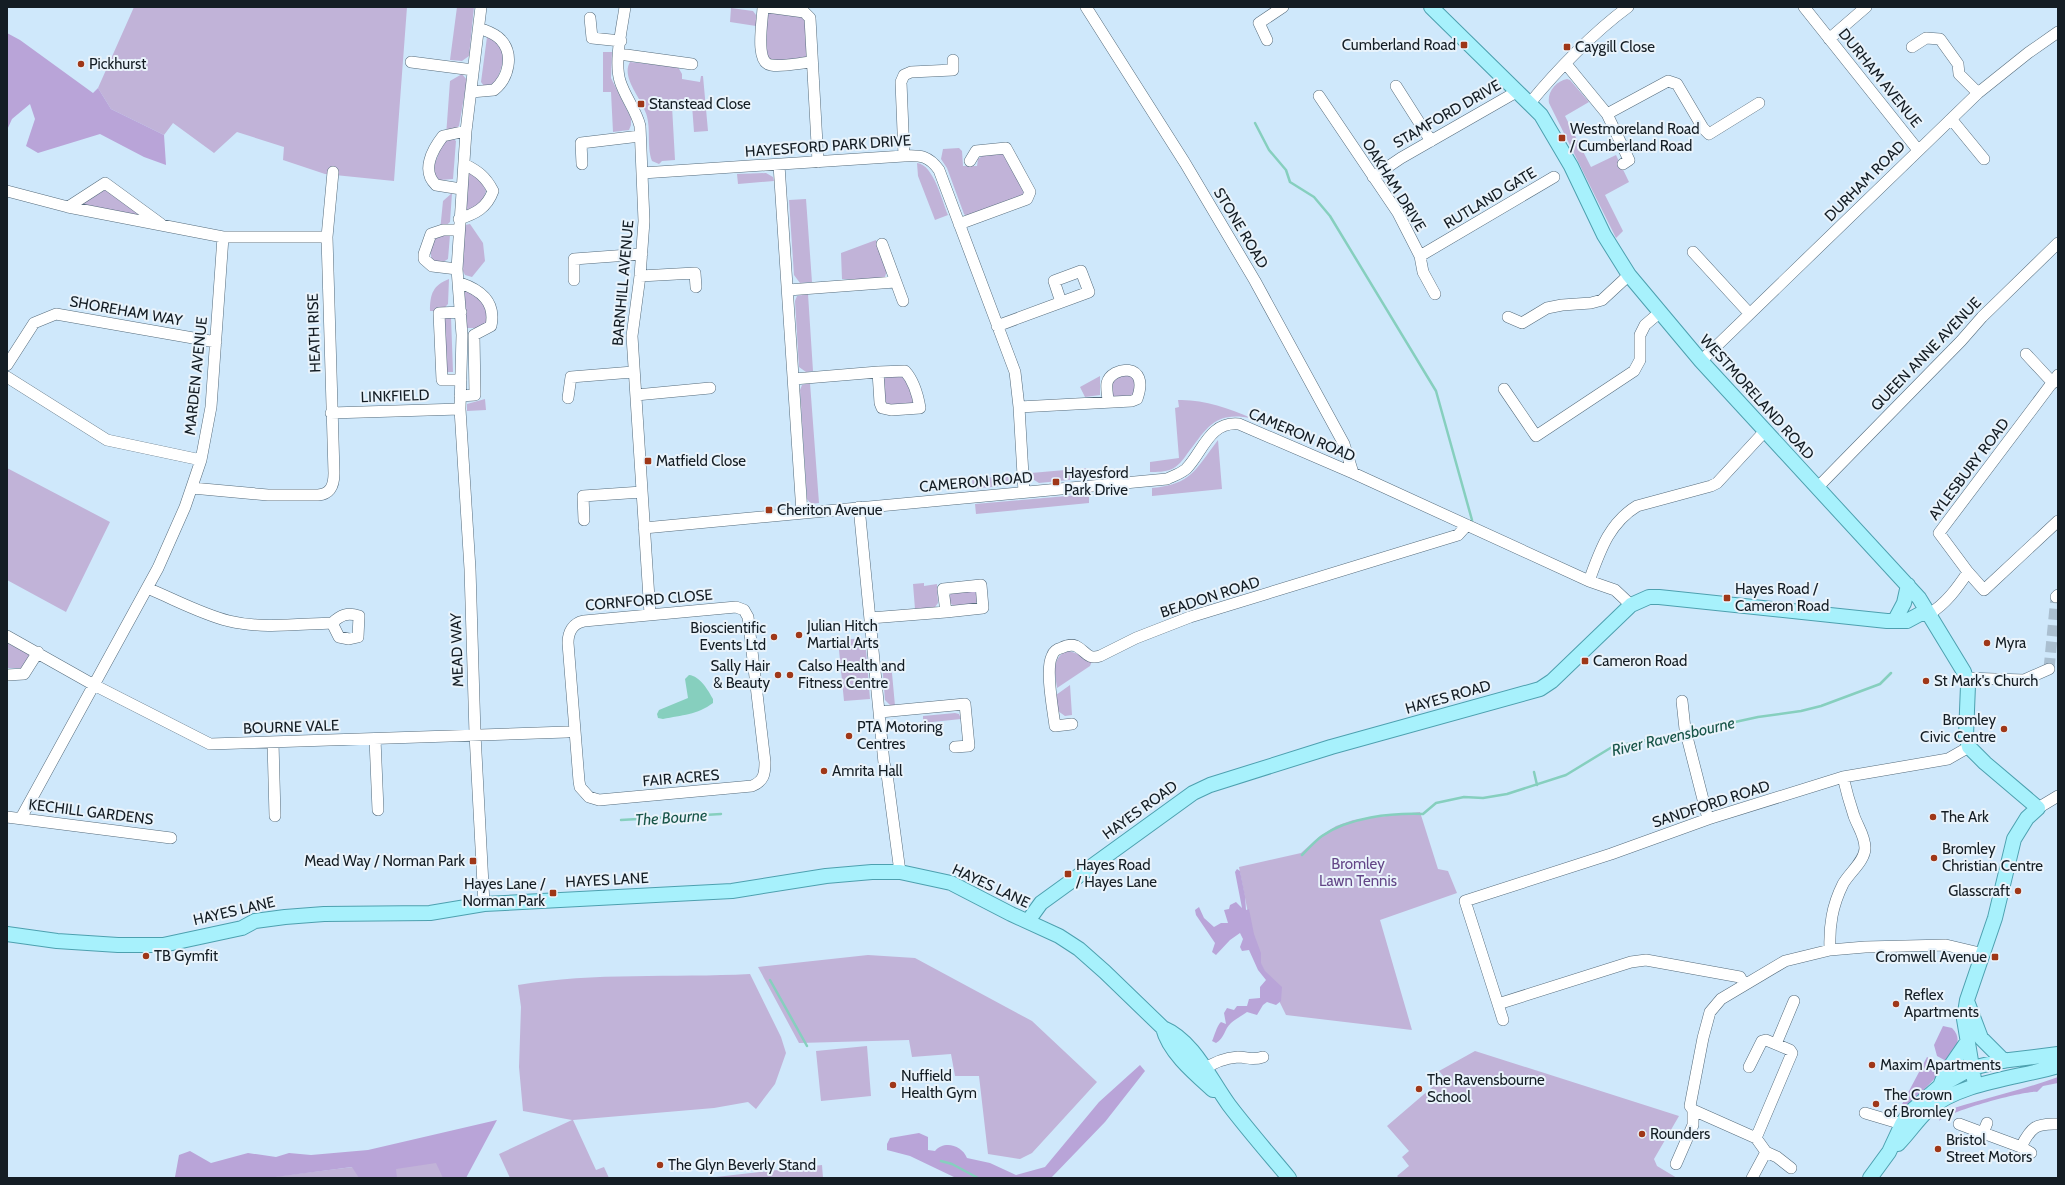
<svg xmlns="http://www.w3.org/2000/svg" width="2065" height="1185" font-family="Cabin,sans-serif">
  <rect width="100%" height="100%" fill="#cfe8fb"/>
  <!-- green -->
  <path fill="#c1b3d8" d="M134,7H407L394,181L325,174L283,160L284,147L237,132L214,153L173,123L164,135L111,109L98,88Z
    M457,7H474L469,56L462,61L450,60Z
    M731,8L753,11L756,15V26L730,22Z
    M771,12L801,15L805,18L807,55L806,57L772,62L765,58L766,17Z
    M487,37C511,46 503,68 494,85L484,86L481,82Z
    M603,52H612L611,78L631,118V125L629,130L613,132L611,92H603Z
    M630,62L678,67L682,74V79L700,82L701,76H703L708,131L694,132L692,105L672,106L675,160L662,161L659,164L652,161C646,145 652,126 645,111C640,97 621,77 630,62Z
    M462,74L467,80L459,126L446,136L450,81Z
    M1567,79L1570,80L1589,102L1565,116L1591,167L1616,155L1629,182L1605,195L1623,231L1616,238L1549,103C1547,92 1556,81 1567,79Z
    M451,137L456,141L453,179L440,180L435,177L433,168L445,138Z
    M959,148L962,151L963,166H977L978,159L985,154H1004L1024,190L1023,195L968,217L964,214L947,168L941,159L943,149Z
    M917,163C934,165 942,201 948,215L935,220L918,176Z
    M766,173L773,177L774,181L738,184L737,174Z
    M468,174H476L482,182L486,191C483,201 476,213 463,210Z
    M105,189L144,217L79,205Z
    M452,193L450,222L440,231L443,201Z
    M806,199L812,282L800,283L794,275L789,200Z
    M470,224L483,243L485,261L472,277L465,275L463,271L464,228L465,225Z
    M435,235H450L448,259L443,262H434C427,254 433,244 435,235Z
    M876,240L887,270L885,277L881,280L842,279L841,253Z
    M449,279L448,304L438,315V311H430C430,294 433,285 449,279Z
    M463,290L476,292L487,310L488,321L480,328H464Z
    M808,294L813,371L806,372L799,367L795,301L797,296Z
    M451,317L453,372H447L444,318Z
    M1125,373L1133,375L1136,391L1132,396L1114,397L1111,392L1112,381Z
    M900,374L906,378L914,400L912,404L887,405L884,401V379L887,376Z
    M1100,376V395L1085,397L1080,387Z
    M810,383L819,503L811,504L807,499L800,390L802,385Z
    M485,399L486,410L467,411V404Z
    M1178,400C1202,399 1229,408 1251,418C1214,411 1207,428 1187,454C1183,460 1178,466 1172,469C1165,472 1157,472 1150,472V462L1179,458L1175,408L1179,407Z
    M1218,440L1222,489L1152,496V488C1192,484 1195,470 1218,440Z
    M7,468L110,522L66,612L7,580Z
    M1088,468V478L1039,483L1031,478V473Z
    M1015,475L1010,485L973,489L972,479Z
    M1089,494V503L976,514L975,504Z
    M924,583V586L937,584L938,603L935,607L915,609L913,584Z
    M975,591L978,600L975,604L954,606L950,603L949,598L951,593Z
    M865,638L870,699L844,701L838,640Z
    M7,643L31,655L21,668H7Z
    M1066,651C1076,651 1082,658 1092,661L1090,666L1057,688C1055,672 1051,660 1066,651Z
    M891,662L895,706L890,705L885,700L882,663Z
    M1070,685L1072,715L1065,716L1058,711L1056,695Z
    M955,713L959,714L961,719L923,723V716Z
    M1420,812L1438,869L1448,871L1457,893L1380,920L1412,1030L1286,1015L1256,954L1239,867L1301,853L1319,837L1336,826L1353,820Z
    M868,955L915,958L1032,1021L1097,1082L1032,1153L1020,1159L988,1154L979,1076H955L951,1054L912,1057L909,1040L799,1043L758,967Z
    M750,974L781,1037L786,1053L775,1084L756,1109L748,1102L714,1108L573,1120L596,1170L604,1167L609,1178H510L499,1154L572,1120L523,1111L519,1067L521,1007L518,985C595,972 673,978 750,974Z
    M867,1046L871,1096L821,1101L816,1051Z
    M1475,1051L1679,1116L1654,1159L1657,1166L1677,1178H1399L1397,1176L1409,1166L1402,1157L1409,1151L1387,1126L1444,1077L1439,1071Z
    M443,1156L453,1178H263Z
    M822,1165L823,1178H707Z"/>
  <!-- forest -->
  <path fill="#b9a4d8" d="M7,33L20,40L93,93L98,88L111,109L164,135L166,165L144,157L100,134L38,153L26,146L35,119L30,104L12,119L7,130Z
    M1237,869L1240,871L1245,896L1246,910L1249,909L1254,934L1261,953V963L1265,971L1282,987L1281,1001L1276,1005L1267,1002L1263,1005L1257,1015L1247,1012C1242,1016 1235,1019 1231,1023C1224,1029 1225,1038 1216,1043L1212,1041C1214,1037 1217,1025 1221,1022L1226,1024L1224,1013L1227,1008L1234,1010L1237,1006H1247L1249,999L1260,998V987L1266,980L1258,970L1249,950L1242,951L1240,947L1243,939L1240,933L1230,940L1216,955L1212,952L1215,943L1196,915L1195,910L1199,907L1204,918L1214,927L1221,923H1228L1224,910L1229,909L1230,905L1236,902L1242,908L1235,872Z
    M1943,1026L1952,1028C1964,1040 1954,1050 1948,1062L1937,1056L1934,1045Z
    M1927,1057L1946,1067L1906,1108L1901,1106Z
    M1140,1065L1145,1071L1105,1122L1051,1178H956L910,1156L887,1150V1144L890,1138L919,1133L928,1137V1150L935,1151C944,1140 962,1145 967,1158L990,1163L1016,1175L1045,1167L1099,1102Z
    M2058,1077V1083L2043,1086L2037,1092C2025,1090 1949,1111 1939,1121L1942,1112C1980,1099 2020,1091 2058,1077Z
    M497,1120L466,1178H443L436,1163L396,1169L397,1178H359L352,1167L268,1178L175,1177L179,1155L190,1151L211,1163L248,1153L276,1157L289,1153L311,1155L368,1150Z"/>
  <!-- water -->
  <path fill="#86cfbe" d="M689,675C700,676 708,690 713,699V703C697,715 682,715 663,719L658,718L657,714L659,710L688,698L685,679Z"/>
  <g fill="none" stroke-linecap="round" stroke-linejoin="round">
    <!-- stream -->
    <path stroke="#86cfbe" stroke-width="2.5" d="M1255,123L1269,150L1286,170L1290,182L1314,197L1330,216L1436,391L1472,520
      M1689,732L1758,717L1801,711L1821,706L1880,684L1891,673
      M1534,772L1537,785
      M621,820L721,814
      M1302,855C1308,849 1315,841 1322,836C1349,817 1391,813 1423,814L1436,803L1464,797L1483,798L1507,794L1566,775L1612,747L1682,733
      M770,980L807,1046
      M941,1161L952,1164L978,1178"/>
    <!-- minor-tunnel -->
    <path stroke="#aabfd0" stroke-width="11" stroke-dasharray="11 5.5" stroke-linecap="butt" d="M2049,669L2056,597"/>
    <!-- minor casing -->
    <g stroke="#566c7c" stroke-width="12">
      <path id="minor" d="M481,7L466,131L457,269L462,335L460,409L470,569L475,734L484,904
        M625,7C622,28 614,61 620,81C625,97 636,110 640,126L644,221L640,276L632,336L650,614
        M763,7C763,19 754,63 771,65C783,67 799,63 812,62
        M767,7L804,12L810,18L818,162
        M1086,7L1185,163L1255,281L1344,444L1353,473
        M1804,7L1918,150
        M590,18L592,38L621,41
        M1829,39L1866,7
        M1267,40L1259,23L1283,7
        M1912,47L1926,38L1940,39L1958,64L1959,74L1978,93
        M619,54L692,64
        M411,62L473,70
        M1566,64L1607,114L1629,160L1623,164
        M1396,86L1431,141
        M471,92L494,90C509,78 514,54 501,40C495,33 486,31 479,28
        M1319,96L1398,213L1420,256L1423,272L1435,294
        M1530,103C1557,70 1594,32 1628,7
        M1607,114L1668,81L1677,84L1703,128L1709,134L1759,103
        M1952,120L1984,159
        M904,156L901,82L904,75L911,72L953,70V60
        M582,164L581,143L640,136
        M779,165L802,513
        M642,173L904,156C921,155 929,156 939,170L1015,372L1019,407L1024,492
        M1373,177L1401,158L1518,91
        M461,189L436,185C421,171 432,150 443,136L466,131
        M7,191L68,207L223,237H327
        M68,207L105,183L161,224
        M459,219C475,214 487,208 493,191C486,177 478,171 464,164
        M959,224L1027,199L1030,192L1006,148L976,151L970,161
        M882,244L903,301
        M1693,252L1749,313
        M1420,256L1554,177
        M457,269L432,266L424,259V254L431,234L443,230H459
        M640,276L695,273L696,287
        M574,280V259L642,254
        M460,283C481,290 496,302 491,326L474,335L475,395L460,396
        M788,290L895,282
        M1508,317L1522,323L1547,308L1562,305L1591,303L1602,300L1629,275
        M997,326L1089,292L1081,271L1054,281L1061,302
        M2026,354L2053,383
        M1701,361L1978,93L2028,53L2058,32
        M7,365L34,323L56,314L216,342
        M7,377L107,440L201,460
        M794,379L878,372L880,403L882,408L891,410L920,408C918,396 914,381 905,371L878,372
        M461,380H442L439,313L461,312
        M1504,389L1536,436L1634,371L1640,360V335L1645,325L1659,313
        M636,395L710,388
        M568,398L571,377L633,372
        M1019,407L1132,401L1137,399C1151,361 1111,366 1107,383C1106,389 1108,396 1108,402
        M331,413L460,409
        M192,488L268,495H318C331,494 334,485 334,473L327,237L333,172
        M1817,488L1961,341L1982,317L2058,243
        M859,507L884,763L887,774L900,872
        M584,520L583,496L642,492
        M644,528L1167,479C1173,476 1180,474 1186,469C1203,452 1209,421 1239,424L1353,473L1589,581L1615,590L1631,605
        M1968,572L1984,590L2058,521
        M1589,581C1600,551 1609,523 1637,506L1711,486L1717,483L1765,431
        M147,588C174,599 201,614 229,621C262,629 299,624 332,623C341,615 347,612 359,616L358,637L349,639L339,637L332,623
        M2056,597L2058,595
        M736,607L744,610L748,617L765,762C765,774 764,781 752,786L599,800L589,797L580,787L579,781L568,643C568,632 573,623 584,621Z
        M1929,614C1946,604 1958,587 1968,572L1939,533L2058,375
        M870,618L946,612L943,589L981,585L983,608L946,612
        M7,636L94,685L210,744L567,732
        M7,675L24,674L38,652
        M1966,678L2024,680L2049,669
        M1682,701L1685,729L1708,819
        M880,712L965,704L969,746L955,747
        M1072,724L1055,726C1053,710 1045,669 1052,656C1053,652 1057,649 1061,648C1065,646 1071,644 1076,646C1086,651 1087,660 1100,656L1136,638L1190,617L1458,535L1467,525
        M375,739L378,810
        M273,742L275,816
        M2038,808L2058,796
        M7,817L171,838
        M21,818L158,568L185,507L201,460L211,407L223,237
        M1830,950C1829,926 1832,906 1843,884C1849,873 1865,861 1865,848C1865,836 1858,827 1854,816C1850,804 1846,790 1843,777
        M1744,985L1740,977L1646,960L1631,962L1498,1004L1465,901L1611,854L1708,819L1843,777L1948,759L1969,747
        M1498,1004L1503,1020
        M1776,1044L1794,1001
        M1749,1067L1762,1041L1766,1040L1790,1050L1792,1053L1756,1138
        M1205,1069C1214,1062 1227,1058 1238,1057C1248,1057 1251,1061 1263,1057
        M1865,1113L1902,1124
        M1959,1124L2021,1147C2031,1127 2036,1123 2058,1124
        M1983,1133L1987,1123
        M2021,1147L2031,1153
        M1676,1164L1693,1125V1110
        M1791,1168L1777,1157L1766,1152L1756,1138L1693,1110L1690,1106L1703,1038L1710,1012L1721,999L1785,961L1830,950L1865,947L1946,945L1984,954
        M1752,1178L1766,1152"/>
    </g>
    <!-- major casing -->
    <g stroke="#4da0af" stroke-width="16">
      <path id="major" d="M1431,7L1541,115L1571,166L1604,235L1629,275L1701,361L1919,598L1964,672L1968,685L1966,736L1969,747L1985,763L2038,808L2027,818L2014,839L1995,918L1967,1000L1964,1019L1975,1085
        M1895,620L1904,603L1908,585
        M1028,921L1041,903L1193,793L1210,785L1331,747L1540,689L1552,681L1631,605L1649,597H1659L1887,621H1907L1920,614H1929
        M7,934L57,941L118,945H163L242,928L255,921L285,917L324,914L430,913L484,904L732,891L826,876L872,872H900L951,883L1011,914L1059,936L1079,949L1105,972L1163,1028C1194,1041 1210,1079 1229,1105C1248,1130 1269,1154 1289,1178
        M1967,1001L1981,1038L2004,1061
        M1163,1028C1169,1052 1194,1073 1213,1090
        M1940,1086L1945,1074L1967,1042
        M1898,1144C1909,1133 1917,1120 1928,1110C1960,1082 2018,1078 2058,1066
        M1870,1178L1889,1152L1902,1124L1909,1113L1940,1086L1972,1068L2001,1061L2058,1054"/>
    </g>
    <!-- minor -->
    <use href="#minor" stroke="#fff" stroke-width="11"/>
    <!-- major -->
    <use href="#major" stroke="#a7f1fc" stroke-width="14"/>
  </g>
  <!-- markers -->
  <g fill="#9f3718" stroke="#e9f3fb" stroke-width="1.5">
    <rect x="1460" y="41" width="8" height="8" rx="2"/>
    <rect x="1563" y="43" width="8" height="8" rx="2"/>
    <circle cx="81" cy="64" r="4"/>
    <rect x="637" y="100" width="8" height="8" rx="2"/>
    <rect x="1558" y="134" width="8" height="8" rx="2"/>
    <rect x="644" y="457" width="8" height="8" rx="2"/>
    <rect x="1052" y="478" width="8" height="8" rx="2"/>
    <rect x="765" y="506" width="8" height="8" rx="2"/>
    <rect x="1723" y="594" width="8" height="8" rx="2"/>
    <circle cx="799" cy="635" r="4"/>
    <circle cx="774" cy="637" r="4"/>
    <circle cx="1987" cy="643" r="4"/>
    <rect x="1581" y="657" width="8" height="8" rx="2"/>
    <circle cx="778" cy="675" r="4"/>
    <circle cx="790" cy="675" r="4"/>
    <circle cx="1926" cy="681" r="4"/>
    <circle cx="2004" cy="729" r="4"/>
    <circle cx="849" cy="736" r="4"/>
    <circle cx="824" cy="771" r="4"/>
    <circle cx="1933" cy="817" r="4"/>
    <circle cx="1934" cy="858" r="4"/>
    <rect x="469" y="857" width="8" height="8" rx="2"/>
    <rect x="1064" y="870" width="8" height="8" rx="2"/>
    <circle cx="2018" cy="891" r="4"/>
    <rect x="549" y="889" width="8" height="8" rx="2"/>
    <circle cx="146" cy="956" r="4"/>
    <rect x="1991" y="953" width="8" height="8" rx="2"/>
    <circle cx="1896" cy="1004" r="4"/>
    <circle cx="1872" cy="1065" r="4"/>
    <circle cx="893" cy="1085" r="4"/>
    <circle cx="1419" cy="1089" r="4"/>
    <circle cx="1876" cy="1104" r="4"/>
    <circle cx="1642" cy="1134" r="4"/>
    <circle cx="1938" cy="1149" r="4"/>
    <circle cx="660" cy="1165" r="4"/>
  </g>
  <g text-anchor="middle" stroke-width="4" stroke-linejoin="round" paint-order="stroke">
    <!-- poi labels -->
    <g font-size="15" fill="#141d24" stroke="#e9f3fb" text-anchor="start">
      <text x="1456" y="50" text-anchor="end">Cumberland Road</text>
      <text x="1575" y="52">Caygill Close</text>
      <text x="89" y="69">Pickhurst</text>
      <text x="649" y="109">Stanstead Close</text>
      <text x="1570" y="134">Westmoreland Road<tspan x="1570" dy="17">/ Cumberland Road</tspan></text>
      <text x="656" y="466">Matfield Close</text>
      <text x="1064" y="478">Hayesford<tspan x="1064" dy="17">Park Drive</tspan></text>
      <text x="777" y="515">Cheriton Avenue</text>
      <text x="1735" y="594">Hayes Road /<tspan x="1735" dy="17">Cameron Road</tspan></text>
      <text x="807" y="631">Julian Hitch<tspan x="807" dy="17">Martial Arts</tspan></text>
      <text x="766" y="633" text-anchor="end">Bioscientific<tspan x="766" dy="17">Events Ltd</tspan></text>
      <text x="1995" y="648">Myra</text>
      <text x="1593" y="666">Cameron Road</text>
      <text x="770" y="671" text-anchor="end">Sally Hair<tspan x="770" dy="17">&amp; Beauty</tspan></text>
      <text x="798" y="671">Calso Health and<tspan x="798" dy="17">Fitness Centre</tspan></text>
      <text x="1934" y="686">St Mark's Church</text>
      <text x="1996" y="725" text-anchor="end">Bromley<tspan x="1996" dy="17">Civic Centre</tspan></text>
      <text x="857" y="732">PTA Motoring<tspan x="857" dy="17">Centres</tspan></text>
      <text x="832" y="776">Amrita Hall</text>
      <text x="1941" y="822">The Ark</text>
      <text x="1942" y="854">Bromley<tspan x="1942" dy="17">Christian Centre</tspan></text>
      <text x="465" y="866" text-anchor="end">Mead Way / Norman Park</text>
      <text x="1076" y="870">Hayes Road<tspan x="1076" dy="17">/ Hayes Lane</tspan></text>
      <text x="545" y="889" text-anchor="end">Hayes Lane /<tspan x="545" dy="17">Norman Park</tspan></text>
      <text x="2010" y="896" text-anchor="end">Glasscraft</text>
      <text x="154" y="961">TB Gymfit</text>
      <text x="1987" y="962" text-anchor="end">Cromwell Avenue</text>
      <text x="1904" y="1000">Reflex<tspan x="1904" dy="17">Apartments</tspan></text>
      <text x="1880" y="1070">Maxim Apartments</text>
      <text x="901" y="1081">Nuffield<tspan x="901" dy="17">Health Gym</tspan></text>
      <text x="1427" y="1085">The Ravensbourne<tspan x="1427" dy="17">School</tspan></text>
      <text x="1884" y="1100">The Crown<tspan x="1884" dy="17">of Bromley</tspan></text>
      <text x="1650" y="1139">Rounders</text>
      <text x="1946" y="1145">Bristol<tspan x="1946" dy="17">Street Motors</tspan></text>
      <text x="668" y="1170">The Glyn Beverly Stand</text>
    </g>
    <!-- street labels -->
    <g font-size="15" fill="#141d24" stroke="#e9f3fb">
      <text transform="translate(1880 78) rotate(51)" y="5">DURHAM AVENUE</text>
      <text transform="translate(1447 114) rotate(-30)" y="5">STAMFORD DRIVE</text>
      <text transform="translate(828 146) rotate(-4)" y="5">HAYESFORD PARK DRIVE</text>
      <text transform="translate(1865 181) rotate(-45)" y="5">DURHAM ROAD</text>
      <text transform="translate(1394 185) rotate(58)" y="5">OAKHAM DRIVE</text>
      <text transform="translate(1490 198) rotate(-31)" y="5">RUTLAND GATE</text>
      <text transform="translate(1241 228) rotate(59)" y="5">STONE ROAD</text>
      <text transform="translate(623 283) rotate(-85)" y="5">BARNHILL AVENUE</text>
      <text transform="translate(126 311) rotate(10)" y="5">SHOREHAM WAY</text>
      <text transform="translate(314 333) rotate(-92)" y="5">HEATH RISE</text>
      <text transform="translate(1926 354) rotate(-46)" y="5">QUEEN ANNE AVENUE</text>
      <text transform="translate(196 376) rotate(-84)" y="5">MARDEN AVENUE</text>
      <text transform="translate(395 396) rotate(-2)" y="5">LINKFIELD</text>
      <text transform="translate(1757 397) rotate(48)" y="5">WESTMORELAND ROAD</text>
      <text transform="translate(1302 435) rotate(23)" y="5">CAMERON ROAD</text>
      <text transform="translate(1969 469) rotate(-53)" y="5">AYLESBURY ROAD</text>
      <text transform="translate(976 482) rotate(-5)" y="5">CAMERON ROAD</text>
      <text transform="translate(1210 597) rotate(-18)" y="5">BEADON ROAD</text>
      <text transform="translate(649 600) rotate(-5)" y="5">CORNFORD CLOSE</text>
      <text transform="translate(457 650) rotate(-92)" y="5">MEAD WAY</text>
      <text transform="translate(1448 697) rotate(-16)" y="5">HAYES ROAD</text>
      <text transform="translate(291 727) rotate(-2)" y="5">BOURNE VALE</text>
      <text transform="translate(681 778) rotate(-5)" y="5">FAIR ACRES</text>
      <text transform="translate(1711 804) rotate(-18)" y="5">SANDFORD ROAD</text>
      <text transform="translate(1140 810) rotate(-36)" y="5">HAYES ROAD</text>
      <text transform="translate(91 812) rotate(7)" y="5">KECHILL GARDENS</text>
      <text transform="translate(607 880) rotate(-3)" y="5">HAYES LANE</text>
      <text transform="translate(991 886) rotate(25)" y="5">HAYES LANE</text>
      <text transform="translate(234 911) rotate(-13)" y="5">HAYES LANE</text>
    </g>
    <!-- park labels -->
    <g font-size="15" fill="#634687" stroke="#e9f3fb">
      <text x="1358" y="869">Bromley<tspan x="1358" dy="17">Lawn Tennis</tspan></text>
    </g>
    <!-- water labels -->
    <g font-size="16" font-style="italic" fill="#185549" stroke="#e9f3fb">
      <text transform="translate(1673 736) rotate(-13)" y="6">River Ravensbourne</text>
      <text transform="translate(671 817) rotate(-4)" y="6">The Bourne</text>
    </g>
  </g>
  <!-- border -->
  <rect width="2065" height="1185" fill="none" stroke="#141d24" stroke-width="16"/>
</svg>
